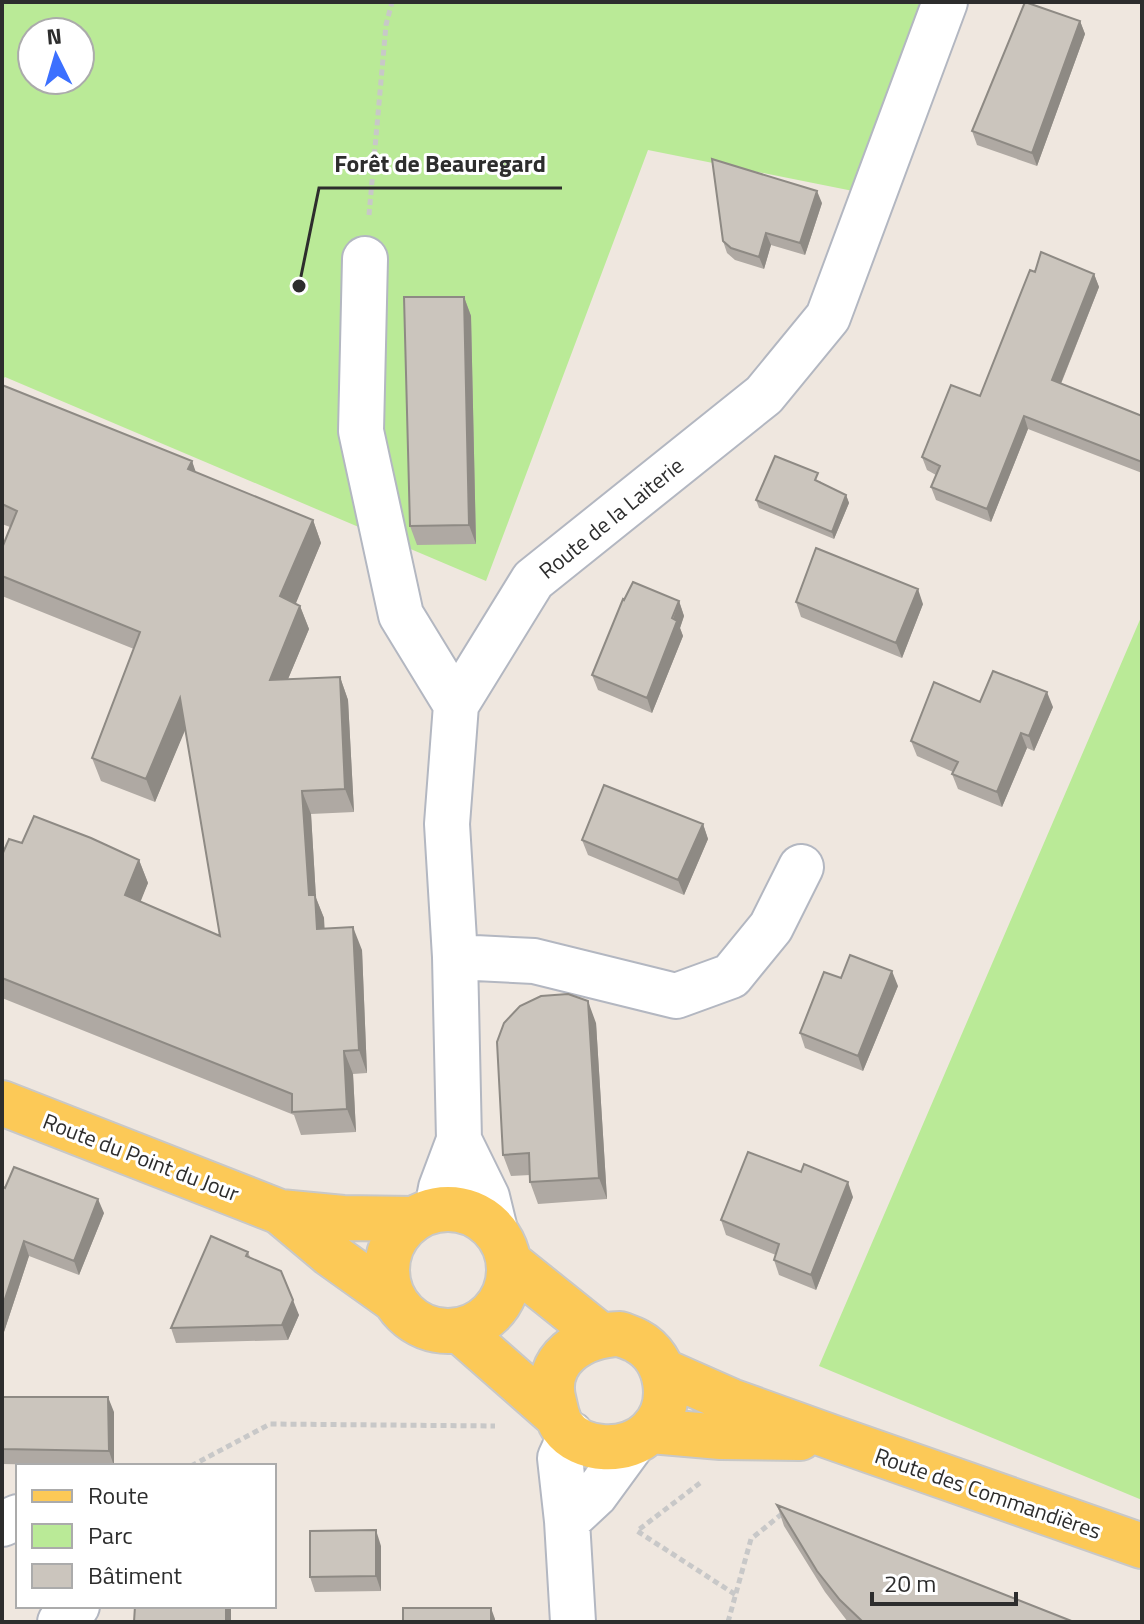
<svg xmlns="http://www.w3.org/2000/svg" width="1144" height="1624" font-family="'Titillium Web',sans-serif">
  <rect width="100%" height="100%" fill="#efe7df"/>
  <!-- green -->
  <path fill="#baea97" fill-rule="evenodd" d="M2,2H945L873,195L648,150L486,581L5,377L2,380ZM32,32H80V80H32Z
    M1142,615V1500L819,1366Z"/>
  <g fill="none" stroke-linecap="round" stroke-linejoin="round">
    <!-- minor casing -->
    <g stroke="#b3b7c1" stroke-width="48">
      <path id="minor" d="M365,259L361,431L401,615L456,705
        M455,957L534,961L676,996L731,976L771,927L801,867
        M459,1140L487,1197L495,1230
        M437,1209L441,1188L459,1140L455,957L447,824L456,705L533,580L764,395L828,317L945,2
        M571,1434L560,1458L567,1521L573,1622
        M567,1521L595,1495L633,1443
        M2,1524L18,1517
        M60,1622L68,1618L77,1606"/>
    </g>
    <!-- major casing -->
    <g stroke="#c8c8c8" stroke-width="48">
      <path id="major" d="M2,1103L280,1212L343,1218L414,1219
        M387 1270a61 61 0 1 1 122 0a61 61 0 1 1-122 0Z
        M280,1212L330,1254L393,1299
        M509,1262L600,1335
        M459,1330L558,1417
        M620,1334C625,1336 632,1338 637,1341C669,1358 676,1406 650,1431C628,1454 581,1453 562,1426C557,1419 556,1410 554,1402C542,1359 582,1335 620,1334Z
        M663,1371L731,1401L834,1438L1142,1546
        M651,1431L721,1437L800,1438"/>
    </g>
    <!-- path -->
    <path stroke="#c8c8c8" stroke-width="5" stroke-dasharray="6 4" stroke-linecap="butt" d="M369,215L386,25L392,2
      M191,1466L270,1424L495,1426
      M700,1483L637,1531L736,1595
      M728,1622L751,1539L783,1513"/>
    <!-- minor -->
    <use href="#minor" stroke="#fff" stroke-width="44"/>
    <!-- major -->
    <use href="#major" stroke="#fcc957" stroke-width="44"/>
  </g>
  <!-- wall -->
  <path fill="#afa9a3" d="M1080,21L1085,34L1037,166L977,145L972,131Z
    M822,203L805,255L771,245L764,269L735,260L727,253L723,241Z
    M1035,272L1094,274L1099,287L1061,384L1142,416V473L1028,429L991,522L936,500L931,487L936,475L927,470L922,457L980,396Z
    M464,297L471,316L476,544L417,545L410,526Z
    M2,385L192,461L195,472L313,520L321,543L295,604L300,606L309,629L288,679L340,677L348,700L354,812L311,814L316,898L324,918V929L362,950L367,1073L353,1074L356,1132L301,1135L294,1115L2,998V855L22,843L139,860L148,883L140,901L220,936L185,729L155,802L101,781L92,758L134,649L2,596V548L10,527L2,524Z
    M821,481L820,482L846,495L849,503L834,539L759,508L756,500Z
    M624,600L679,601L684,616L680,628L683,636L652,713L598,690L592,675Z
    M796,602L923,604L902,658L801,617Z
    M980,702L1053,707L1034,751L1027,748L1002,807L958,789L952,774L953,772L917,756L911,741Z
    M703,824L708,839L684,895L588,855L582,840Z
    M841,978L898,986L863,1071L805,1048L800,1033Z
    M596,1023L607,1199L538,1204L530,1182V1175L511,1176L503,1155Z
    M5,1188L104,1213L79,1275L29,1256L2,1338Z
    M853,1197L816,1290L779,1275L774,1260L776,1255L726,1235L721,1220Z
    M248,1252L250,1257L299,1315L288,1340L176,1343L171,1328Z
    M2,1397L114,1412V1466L2,1464Z
    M777,1505L1074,1622H848L825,1592L784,1526Z
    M381,1546V1591L315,1592L310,1577Z"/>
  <!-- shaded-wall -->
  <path fill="#8e8a84" d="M1080,21L1085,34L1037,166L1032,153Z
    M817,191L822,203L805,255L800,243Z
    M766,233L771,245L764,269L759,257Z
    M1094,274L1099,287L1057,393L1052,380Z
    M464,297L471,316L476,544L469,525Z
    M1024,416L1028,429L991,522L987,509Z
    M192,461L200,484L188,469Z
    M846,495L849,503L834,539L832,532Z
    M313,520L321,543L289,620L280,596Z
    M918,589L923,604L902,658L896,643Z
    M679,601L684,616L680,628L683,636L652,713L647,698Z
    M300,606L309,629L278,703L270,680Z
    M340,677L348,700L354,812L345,789Z
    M1047,692L1053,707L1034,751L1029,736Z
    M180,698L189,721L155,802L146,779Z
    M1021,733L1027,748L1002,807L997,792Z
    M302,791L311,814L316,898L324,918L326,952L317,929L309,895Z
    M703,824L708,839L684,895L678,880Z
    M139,860L148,883L134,918L125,895Z
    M353,927L362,950L367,1073L359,1050Z
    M892,971L898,986L863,1071L858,1056Z
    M588,1001L596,1023L607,1199L599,1178Z
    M344,1051L353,1074L356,1132L347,1109Z
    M848,1182L853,1197L816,1290L811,1275Z
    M98,1199L104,1213L79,1275L74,1261Z
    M24,1241L29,1256L2,1338V1308Z
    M293,1300L299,1315L288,1340L282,1325Z
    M108,1397L114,1412V1466L109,1451Z
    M376,1530L381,1546V1591L376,1576Z
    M226,1606H231V1622H226Z
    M491,1608L495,1619V1622H491Z"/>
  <!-- building -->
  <path fill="#cbc5bd" stroke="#8e8a84" stroke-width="2" d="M1025,2L1080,21L1032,153L972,131Z
    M712,159L817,191L800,243L766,233L759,257L731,248L723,241Z
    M1041,252L1094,274L1052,380L1142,416V462L1024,416L987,509L931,487L940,466L922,457L951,385L980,396L1030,270L1035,272Z
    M404,297H464L469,525L410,526Z
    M2,385L192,461L188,469L313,520L280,596L300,606L270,680L340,677L345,789L302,791L309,895H315L317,929L353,927L359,1050L344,1051L347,1109L292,1112V1094L2,978V855L9,839L22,843L34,816L91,838L139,860L125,895L220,936L180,698L146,779L92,758L140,632L2,576V548L17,511L2,504Z
    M775,456L818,473L815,480L846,495L832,532L756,500Z
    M816,548L918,589L896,643L796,602Z
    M633,582L679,601L672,618L677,621L647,698L592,675L623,599L624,600Z
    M993,671L1047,692L1029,736L1021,733L997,792L952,774L958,762L911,741L934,682L980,702Z
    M604,785L703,824L678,880L582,840Z
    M850,955L892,971L858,1056L800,1033L824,972L841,978Z
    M568,994L588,1001L599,1178L530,1182L529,1153L503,1155L497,1042L504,1023L520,1006L541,996Z
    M748,1152L801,1172L804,1164L848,1182L811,1275L774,1260L779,1244L721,1220Z
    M14,1167L98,1199L74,1261L24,1241L2,1308V1186L5,1188Z
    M211,1236L248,1252L246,1256L281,1271L293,1300L282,1325L171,1328Z
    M2,1397H108L109,1451L2,1449Z
    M777,1505L1074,1622H863L840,1600L817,1571Z
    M376,1530V1576L310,1577V1531Z
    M135,1606H226V1622H134Z
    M403,1608H491V1622H403Z"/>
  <g text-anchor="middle" stroke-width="6" stroke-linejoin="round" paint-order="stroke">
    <!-- street labels -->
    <g font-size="22" fill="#2d2d2d" stroke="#fff">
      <text transform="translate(611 518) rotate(-39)" y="8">Route de la Laiterie</text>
      <text transform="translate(141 1157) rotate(21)" y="8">Route du Point du Jour</text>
      <text transform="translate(988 1493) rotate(19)" y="8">Route des Commandières</text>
    </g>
  </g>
  <!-- callouts -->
  <path fill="none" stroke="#2d2d2d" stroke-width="3" d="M299 286L319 188H562"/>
  <circle fill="#2d2d2d" stroke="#fff" stroke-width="3" cx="299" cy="286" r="8"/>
  <g font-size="24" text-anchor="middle" font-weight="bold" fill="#2d2d2d" stroke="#fff" stroke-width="6" stroke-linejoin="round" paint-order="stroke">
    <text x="440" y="172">Forêt de Beauregard</text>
  </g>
  <!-- border -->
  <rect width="1144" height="1624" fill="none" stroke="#2d2d2d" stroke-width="8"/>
  <!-- legend -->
  <rect x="16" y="1464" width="260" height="144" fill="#ffffff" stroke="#ababab" stroke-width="2"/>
  <rect x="32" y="1490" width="40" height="12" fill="#fcc957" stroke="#ababab" stroke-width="2"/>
  <text x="88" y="1504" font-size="24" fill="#2d2d2d">Route</text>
  <rect x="32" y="1524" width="40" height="24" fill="#baea97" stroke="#ababab" stroke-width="2"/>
  <text x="88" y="1544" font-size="24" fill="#2d2d2d">Parc</text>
  <rect x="32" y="1564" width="40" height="24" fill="#cbc5bd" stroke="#ababab" stroke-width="2"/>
  <text x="88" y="1584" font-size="24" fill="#2d2d2d">Bâtiment</text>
  <!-- north arrow -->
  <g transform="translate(56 56) rotate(355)"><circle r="38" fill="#ffffff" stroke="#ababab" stroke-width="2"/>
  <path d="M0-6L14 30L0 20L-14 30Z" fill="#3c70ff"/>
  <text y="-12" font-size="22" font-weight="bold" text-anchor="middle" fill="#2d2d2d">N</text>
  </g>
  <!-- scale -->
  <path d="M872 1592v12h144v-12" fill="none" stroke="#2d2d2d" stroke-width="4"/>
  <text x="884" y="1592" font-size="24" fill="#2d2d2d" stroke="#ffffff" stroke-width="6" paint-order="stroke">20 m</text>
</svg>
